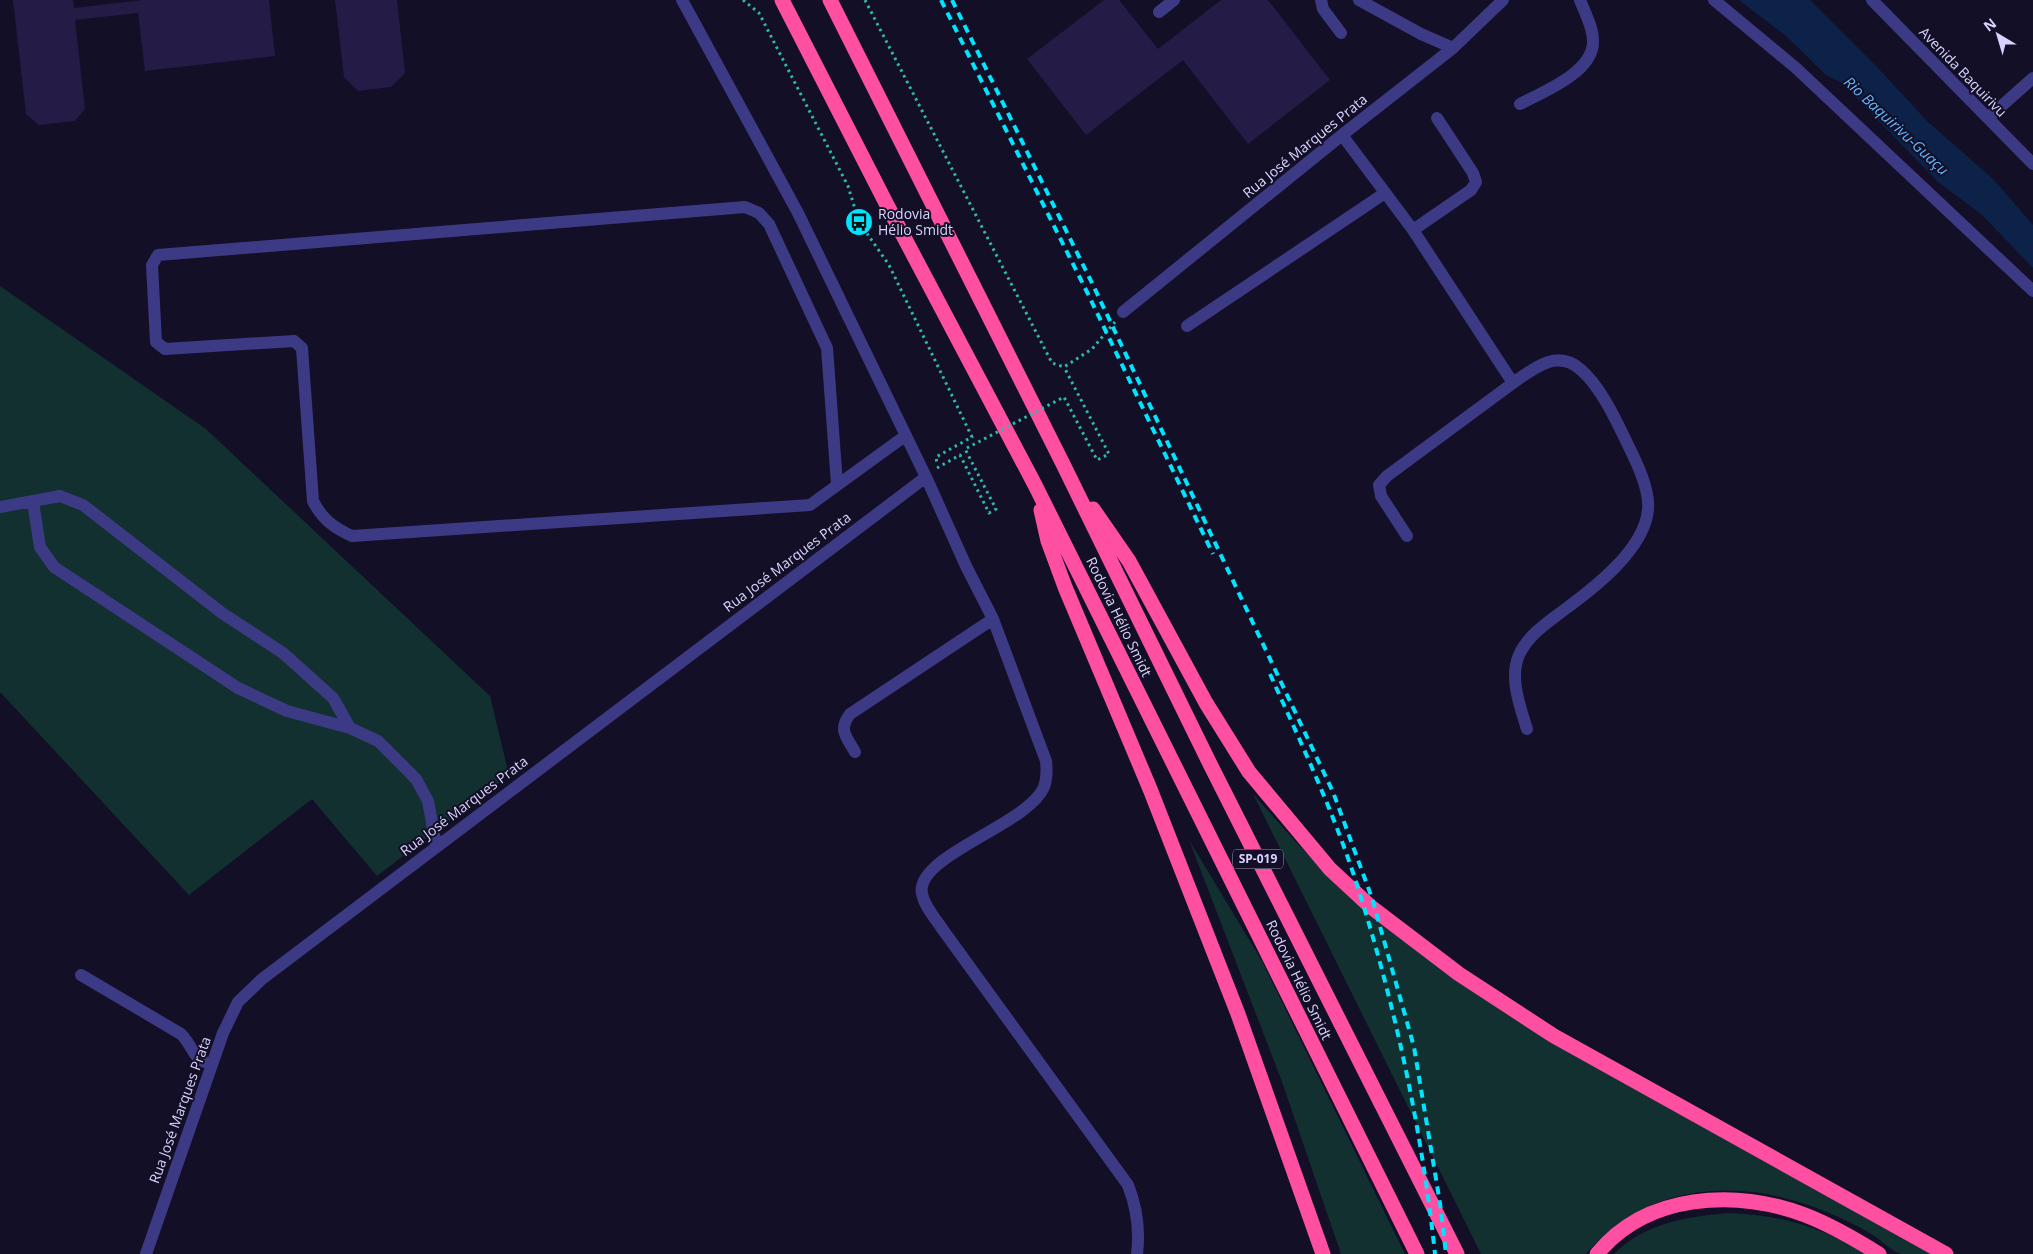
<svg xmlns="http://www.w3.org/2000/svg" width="2033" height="1254" font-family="'Open Sans',sans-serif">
  <rect width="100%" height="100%" fill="#130f26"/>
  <!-- green -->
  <path fill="#12302f" d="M0,286L206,429L490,696L509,775L377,876L312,799L189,895L0,692Z
    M1253,794L1295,841L1369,915L1448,974L1932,1254C1922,1254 1911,1254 1901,1254C1893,1252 1883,1242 1876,1237C1864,1229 1850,1222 1836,1216C1750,1177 1651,1178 1586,1254H1481Z
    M1189,840L1262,961L1405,1254H1341L1281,1079Z
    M1728,1213C1782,1215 1821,1227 1867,1254H1614C1645,1223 1686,1217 1728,1213Z"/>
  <!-- water -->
  <path fill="#0c2248" d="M1739,0H1810L1878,68L1927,121L1994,180L2033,225V268L1981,214L1938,182L1842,83L1826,75L1786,36Z"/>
  <!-- building -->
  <path fill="#241b47" d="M13,0H73L74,8L143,0H269L275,56L145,71L138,13L75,20L85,109L75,121L39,125L26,114Z
    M335,0H397L405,73L391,87L358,91L344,77Z
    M1104,0H1119L1158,49L1221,0H1268L1330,80L1248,144L1183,60L1086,135L1027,59Z"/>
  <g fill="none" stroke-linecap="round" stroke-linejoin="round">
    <!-- path -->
    <path stroke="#2fb8b0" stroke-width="3" stroke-dasharray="2.5 4" stroke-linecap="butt" d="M743,0L759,13L848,186L859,222L889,265L972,437L936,457L937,464
      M865,0L1052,363L1064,367L1092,349L1115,322"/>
    <!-- minor -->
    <path stroke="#3d3a85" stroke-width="12" d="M682,0L798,213L926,477L966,566L993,619L1046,761C1047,770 1047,779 1044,787C1028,825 914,856 922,894C925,908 936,919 943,930L1128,1185C1137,1208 1140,1230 1137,1254
      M1321,0L1323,9L1341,33
      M1359,0L1421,34L1453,48
      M1714,0L1796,68L2033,291
      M1872,0L2033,164
      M1159,12L1174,0
      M1520,104C1543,92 1594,72 1593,41C1593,27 1585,13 1580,0
      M1988,118L2033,78
      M1342,135L1413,230L1513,383C1534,368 1557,349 1580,369C1600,385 1617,422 1628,445C1637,463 1650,490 1648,510C1644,550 1594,588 1564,610C1547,623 1528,635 1519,655C1509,678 1520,706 1527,729
      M1413,230L1471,190L1476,182L1473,173L1437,118
      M1123,312L1342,135L1453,48L1503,0
      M1187,326L1385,193
      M837,484L827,348L769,224L759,213L745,207L158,255L152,265L156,342L165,349L294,341L302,348L313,501C322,519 334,528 352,536L810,505L905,436
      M33,502L40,547L54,567L238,688L287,711L350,728L378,741L416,779L428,801L436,845
      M0,507L60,496L83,505L222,613L283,653L333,698L350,728
      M1407,536L1381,496L1379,485L1387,476L1513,383
      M855,752C846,736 838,730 850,714L993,619
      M81,975L181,1034C194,1047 192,1060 211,1064
      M146,1254L223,1033L238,1002L262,979L926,477"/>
    <!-- highway -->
    <path stroke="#ff4fa3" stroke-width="15" d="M782,0L887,205L1035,485L1417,1254
      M830,0L1063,464L1210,764L1457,1254
      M1093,509L1129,561L1206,703L1249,772L1330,869L1371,907L1459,974L1554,1036L1946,1254
      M1041,510L1048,541L1065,587L1150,789L1238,1014L1323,1254
      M1597,1254C1647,1193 1735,1189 1805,1215C1831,1225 1855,1239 1879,1254"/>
    <!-- rail -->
    <path stroke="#00e5ff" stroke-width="4" stroke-dasharray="8 6" stroke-linecap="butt" d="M941,0L1087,292L1213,554
      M952,0L1093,285L1333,792L1372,898L1414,1047L1440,1203L1446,1254
      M1270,674C1302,745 1336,817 1359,891C1396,1009 1422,1131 1435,1254"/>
    <!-- path-bridge -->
    <path stroke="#2fb8b0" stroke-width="3" stroke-dasharray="2.5 4" stroke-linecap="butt" d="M937,468L960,455L989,513L996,509L965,449L1064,397L1097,460L1109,454L1064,367"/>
  </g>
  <!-- icons -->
  <defs>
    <g id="bus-disc" transform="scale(1.4375)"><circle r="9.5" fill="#00e5ff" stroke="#130f26"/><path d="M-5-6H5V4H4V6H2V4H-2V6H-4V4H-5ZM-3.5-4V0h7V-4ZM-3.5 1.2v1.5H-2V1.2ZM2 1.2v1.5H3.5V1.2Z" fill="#111"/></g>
  </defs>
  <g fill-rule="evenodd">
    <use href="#bus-disc" x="859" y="222"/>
  </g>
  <g text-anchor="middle" stroke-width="4" stroke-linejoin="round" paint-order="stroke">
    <!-- shield labels -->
    <rect fill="#130f26" stroke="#9e99be" stroke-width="1" x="1233" y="849.5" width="50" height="19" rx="4"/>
    <g font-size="12" font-weight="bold" fill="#d9d4ff">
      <text x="1258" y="863">SP-019</text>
    </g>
    <!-- street labels -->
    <g font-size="14" fill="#d9d4ff" stroke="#130f26">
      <text transform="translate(1963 72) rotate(46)" y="5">Avenida Baquirivu</text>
      <text transform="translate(1305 146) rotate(-39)" y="5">Rua José Marques Prata</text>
      <text transform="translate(787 562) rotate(-37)" y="5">Rua José Marques Prata</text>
      <text transform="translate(1119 617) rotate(64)" y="5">Rodovia Hélio Smidt</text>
      <text transform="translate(464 806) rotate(-37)" y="5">Rua José Marques Prata</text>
      <text transform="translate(1299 980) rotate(64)" y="5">Rodovia Hélio Smidt</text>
      <text transform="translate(180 1110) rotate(-70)" y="5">Rua José Marques Prata</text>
    </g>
    <!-- poi labels -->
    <g font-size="14" fill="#d9d4ff" stroke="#130f26" text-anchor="start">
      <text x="878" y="219">Rodovia<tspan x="878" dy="16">Hélio Smidt</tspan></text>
    </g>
    <!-- water labels -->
    <g font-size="15" font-style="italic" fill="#62b6ff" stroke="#130f26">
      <text transform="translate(1896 126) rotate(43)" y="5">Rio Baquirivu-Guaçu</text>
    </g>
  </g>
  <!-- north arrow -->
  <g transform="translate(1998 35) rotate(322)" stroke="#130f26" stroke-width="4" paint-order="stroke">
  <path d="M0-4L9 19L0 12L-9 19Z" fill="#d9d4ff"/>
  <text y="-8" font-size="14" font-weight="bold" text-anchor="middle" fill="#d9d4ff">N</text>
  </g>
</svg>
